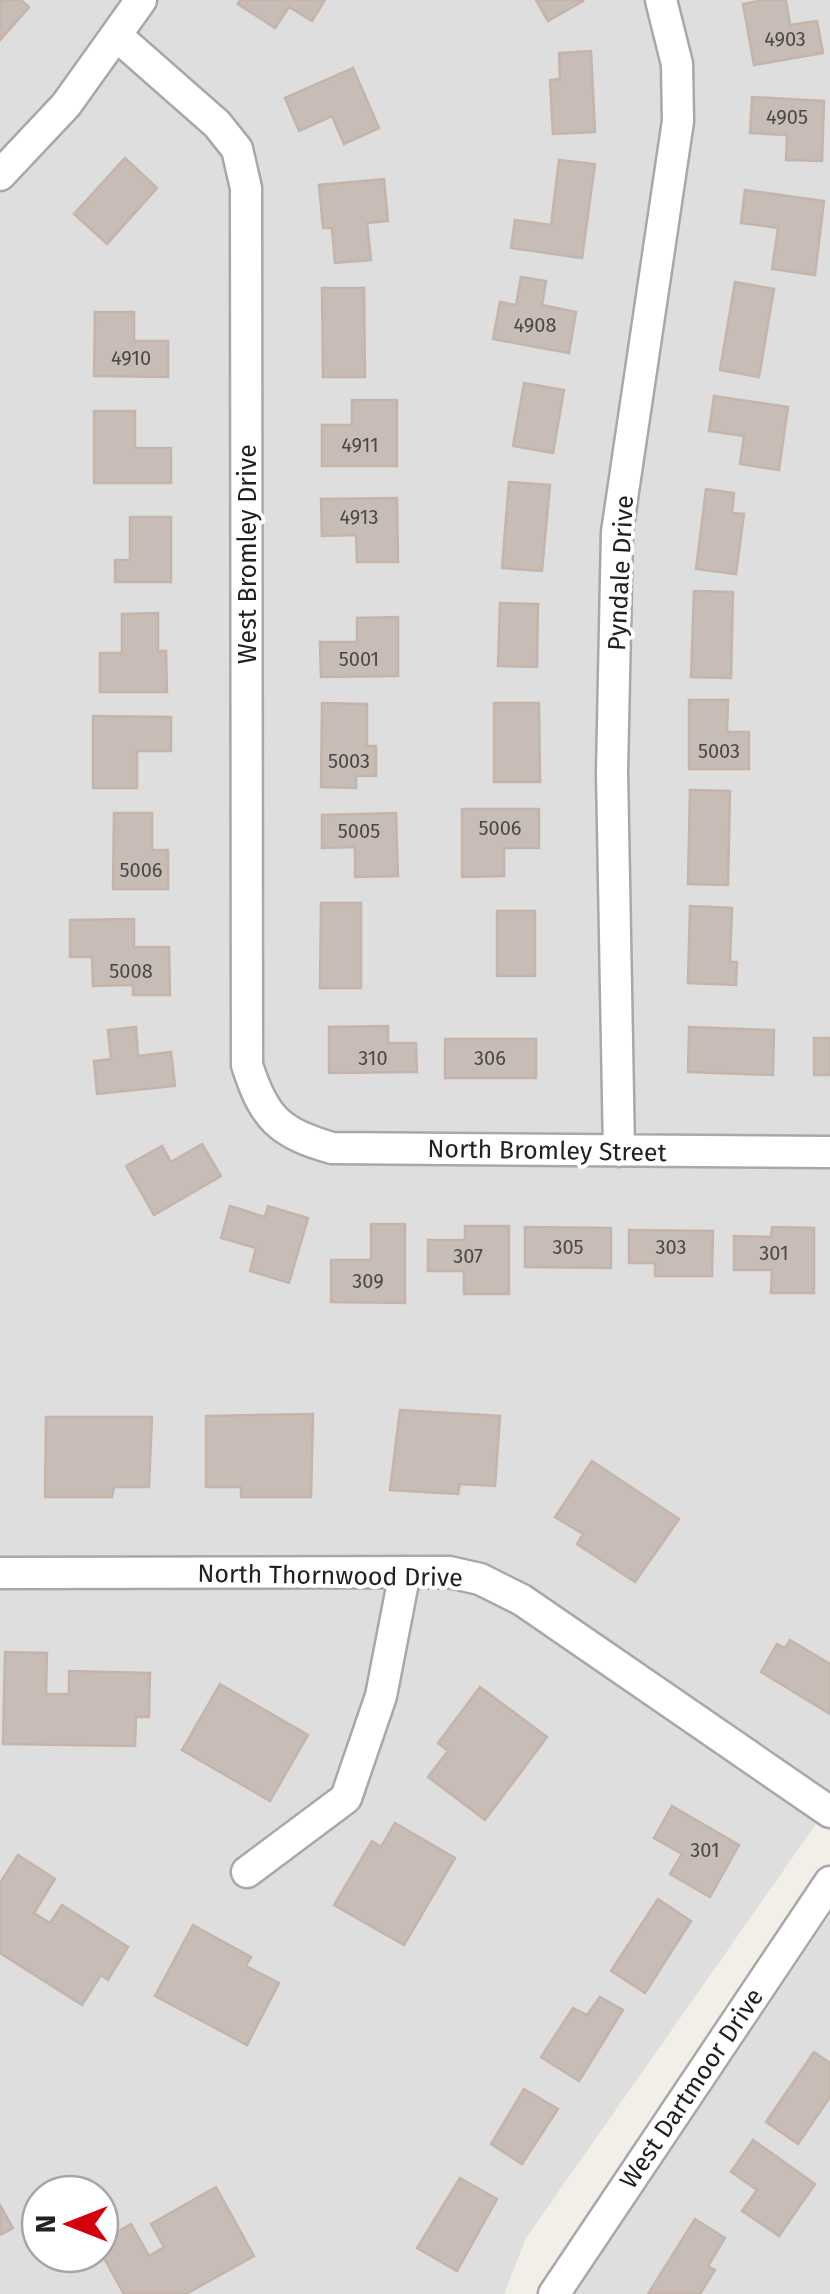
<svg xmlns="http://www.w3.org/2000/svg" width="830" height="2294" font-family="'Fira Sans',sans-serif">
  <rect width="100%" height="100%" fill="#f2eee8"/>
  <!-- residential -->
  <path fill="#dfdede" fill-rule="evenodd" d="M0,0H830V1804L526,2238L504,2294H0ZM40,2194H100V2254H40Z
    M830,1915V2294H575L579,2286Z"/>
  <!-- building -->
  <path fill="#c7bdb6" stroke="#c5b4a9" stroke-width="2.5" d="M0,0H21L29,7L0,40Z
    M240,0H325L312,21L289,7L275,28L238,4Z
    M536,0H582L583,1L548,21Z
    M764,0H786L790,25L817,21L823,53L754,65L743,4Z
    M591,51L595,132L553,134L550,80L560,79L559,53Z
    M353,68L379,128L344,144L332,116L299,131L285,98Z
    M752,97L824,101L822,161L786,160L787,135L750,133Z
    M125,158L157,188L107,244L74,214Z
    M559,160L595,164L582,258L511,248L515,220L551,225Z
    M384,179L388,221L367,223L371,260L335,263L332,228H323L319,185Z
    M745,190L824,201L815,275L772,269L778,228L741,223Z
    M521,277L546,281L542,305L576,312L569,353L493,339L500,302L516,305Z
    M735,282L774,289L759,377L720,370Z
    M322,288H364L365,377H323Z
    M95,312H134V341H168V377L94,376Z
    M524,383L564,390L553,453L513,446Z
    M714,396L788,407L779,470L740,464L744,436L709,431Z
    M352,400H397V466H322V425H352Z
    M94,411H135V448H171V483H94Z
    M509,482L550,485L542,571L502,568Z
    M706,489L734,493L732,513L744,514L736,574L696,569Z
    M397,498L398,562H357L356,535L322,536L321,499Z
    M130,517H171V582H115V560H130Z
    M694,591L733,592L731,678L691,677Z
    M500,603L538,604L537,667L498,666Z
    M158,613V651H166L167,692H100V653H122V614Z
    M398,617V676L321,677L320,642H357V618Z
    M689,700H728L727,732H749V769H689Z
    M322,703L367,704V746H376V776H356V788L321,787Z
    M494,703H539L540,782H494Z
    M93,716L171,717V751H137V788H93Z
    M690,790L730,791L728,885L688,884Z
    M462,809H539V848H504V876L462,877Z
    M114,813H152V850H168V889H113Z
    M396,813L398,876L355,877V847L322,848V815Z
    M321,903H361V988H320Z
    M690,906L732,908L730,962H737L736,985L688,983Z
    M497,911H535V976H497Z
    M134,919V947H169L170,995H133V985L93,986L92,957H70V920Z
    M388,1026V1043H416L417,1072L329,1073V1027Z
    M136,1027L138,1056L171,1052L175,1086L97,1094L94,1061L111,1059L108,1030Z
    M689,1027L774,1030L773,1075L688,1072Z
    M814,1038H830V1075H814Z
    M445,1039H536V1078H445Z
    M202,1144L221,1176L154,1215L126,1166L162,1146L171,1162Z
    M230,1206L265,1217L268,1206L308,1218L289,1283L250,1271L256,1248L221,1238Z
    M371,1224H405V1303L331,1302V1260H371Z
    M465,1226H509V1294H464V1271H428V1240H465Z
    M525,1227L611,1228V1268L525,1267Z
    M772,1227L814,1228V1293H771L772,1270H734V1236L771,1237Z
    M629,1230L713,1231L712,1276H655V1263H629Z
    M400,1410L500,1416L495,1486L460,1484L458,1494L390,1490Z
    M313,1414L311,1497H241V1487H206V1416Z
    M46,1417H152L149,1487H114L112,1497H45Z
    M592,1461L679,1519L635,1582L577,1544L583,1534L555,1517Z
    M790,1640L830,1664V1714L761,1672L777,1644L785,1648Z
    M5,1652L47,1653L46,1694H69V1671L150,1673L149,1717H136L135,1746L3,1744Z
    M220,1684L308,1735L270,1801L182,1750Z
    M480,1687L547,1737L485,1820L428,1777L448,1751L438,1743Z
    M672,1806L739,1845L710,1897L670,1874L682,1854L654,1838Z
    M395,1823L455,1858L404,1945L334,1905L372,1841L381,1847Z
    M18,1855L55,1879L34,1913L50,1923L62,1905L128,1947L108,1980L101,1975L82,2005L0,1953V1883Z
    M658,1899L691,1921L645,1993L611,1971Z
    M193,1925L251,1957L246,1966L279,1983L247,2045L155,1996Z
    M600,1997L623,2010L579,2081L541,2057L573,2008L587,2015Z
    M814,2052L830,2063V2097L798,2144L766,2122Z
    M524,2089L558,2109L522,2164L491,2144Z
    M753,2140L815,2184L779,2236L742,2211L757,2190L731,2172Z
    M460,2178L497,2199L457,2271L417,2248Z
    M216,2187L254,2256L186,2294H124L100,2251V2242L131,2224L149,2256L164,2247L151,2224Z
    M0,2205L13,2228L0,2235Z
    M695,2219L725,2238L708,2266L715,2270L700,2294H648Z"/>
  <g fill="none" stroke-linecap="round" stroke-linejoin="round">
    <!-- minor casing -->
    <g stroke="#a8a8a8" stroke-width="35">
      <path id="minor" d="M117,36L217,124L237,149L246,188L247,1065C264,1118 279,1133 332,1148L830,1152
        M0,175L66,105L141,0
        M619,1151L612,772L617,532L678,121L677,64L661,0
        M0,1573L449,1572L480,1579L522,1600L830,1812
        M247,1872L346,1798L381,1696L405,1572
        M554,2294L830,1882"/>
    </g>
    <!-- minor -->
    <use href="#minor" stroke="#fff" stroke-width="30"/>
  </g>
  <g text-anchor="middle" stroke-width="8" stroke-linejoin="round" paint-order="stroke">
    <!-- number labels -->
    <g font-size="20" fill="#4a4846">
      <text x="785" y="46">4903</text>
      <text x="787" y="124">4905</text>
      <text x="535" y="332">4908</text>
      <text x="131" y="365">4910</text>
      <text x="360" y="452">4911</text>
      <text x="359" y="524">4913</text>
      <text x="359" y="666">5001</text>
      <text x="719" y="758">5003</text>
      <text x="349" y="768">5003</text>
      <text x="500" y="835">5006</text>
      <text x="359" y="838">5005</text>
      <text x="141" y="877">5006</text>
      <text x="131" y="978">5008</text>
      <text x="373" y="1065">310</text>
      <text x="490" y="1065">306</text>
      <text x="568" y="1254">305</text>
      <text x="671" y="1254">303</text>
      <text x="774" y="1260">301</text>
      <text x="468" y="1263">307</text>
      <text x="368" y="1288">309</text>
      <text x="705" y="1857">301</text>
    </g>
    <!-- street labels -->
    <g font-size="25" fill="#212121" stroke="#fff">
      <text transform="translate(247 554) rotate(-90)" y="9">West Bromley Drive</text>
      <text transform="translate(620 573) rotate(-87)" y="9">Pyndale Drive</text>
      <text transform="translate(547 1150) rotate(1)" y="9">North Bromley Street</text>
      <text transform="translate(330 1575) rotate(1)" y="9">North Thornwood Drive</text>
      <text transform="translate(691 2088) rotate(-56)" y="9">West Dartmoor Drive</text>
    </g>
  </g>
  <!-- north arrow -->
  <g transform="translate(70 2224) rotate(270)"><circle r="48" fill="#ffffff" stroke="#a6a6a6" stroke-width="2.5"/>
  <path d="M0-8L18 38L0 25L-18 38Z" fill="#d3000c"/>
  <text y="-15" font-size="28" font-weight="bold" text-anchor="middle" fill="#212121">N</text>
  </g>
</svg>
